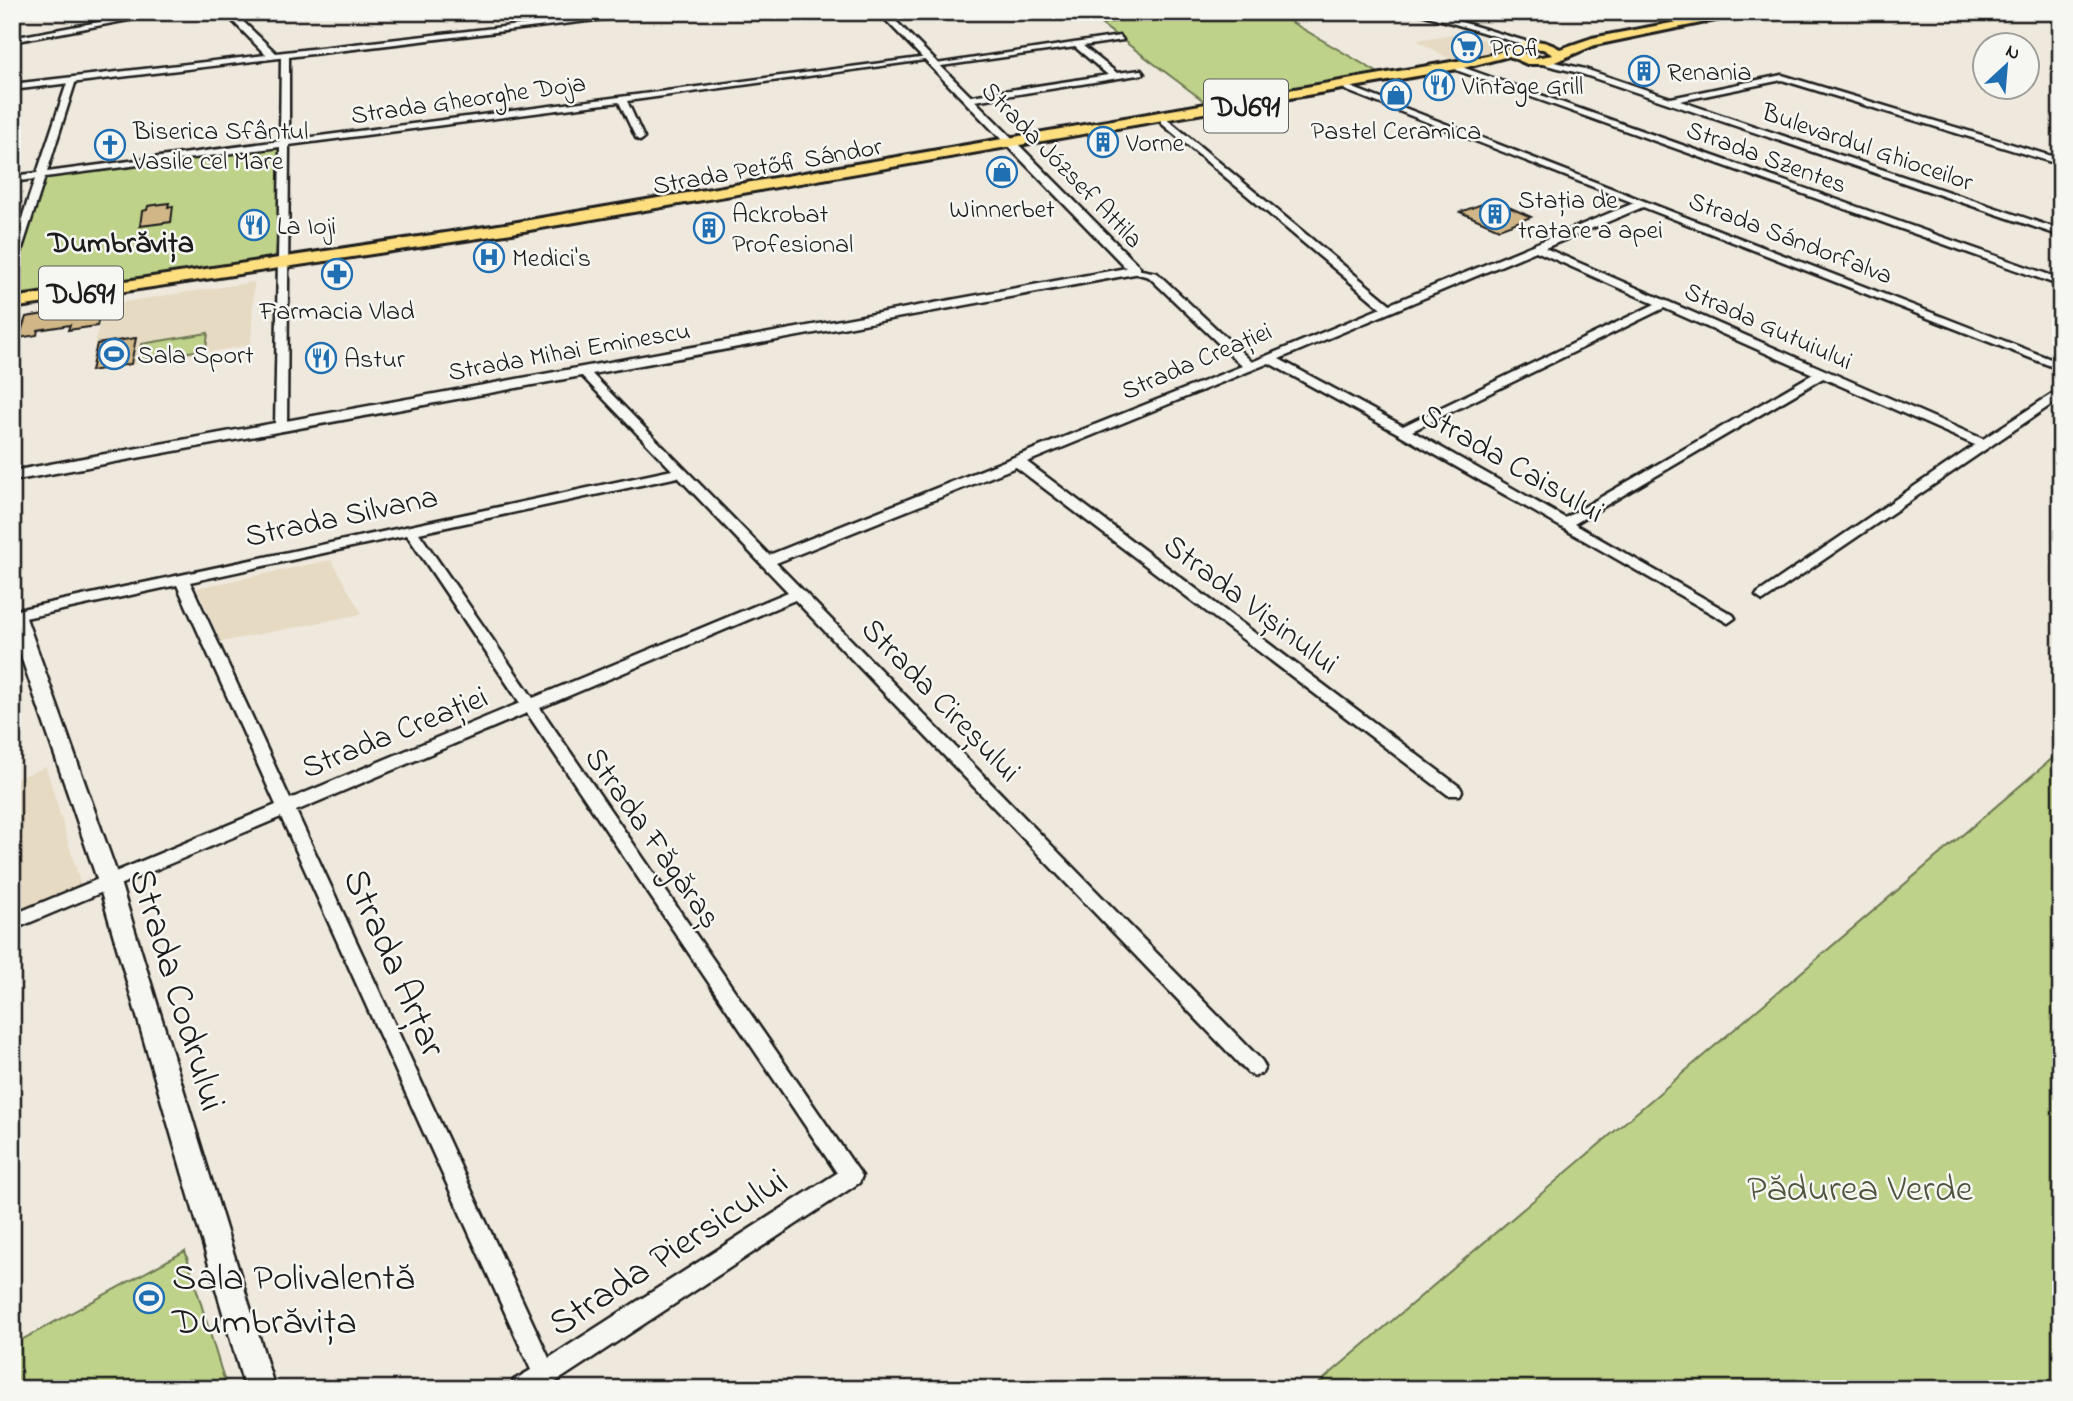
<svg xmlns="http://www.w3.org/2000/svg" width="2073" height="1401" font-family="'Indie Flower',sans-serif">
  <rect width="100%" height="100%" fill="#efe9dd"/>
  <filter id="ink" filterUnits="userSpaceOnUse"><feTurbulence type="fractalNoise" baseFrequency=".0143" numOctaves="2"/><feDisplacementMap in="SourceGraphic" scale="14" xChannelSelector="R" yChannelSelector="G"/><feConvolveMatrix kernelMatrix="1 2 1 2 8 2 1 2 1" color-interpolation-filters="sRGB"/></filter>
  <g filter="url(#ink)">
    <!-- built -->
    <path fill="#e6dac3" d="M1465,32L1503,47V50L1454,61L1416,40Z
      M254,282L251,345L89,372L103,305Z
      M331,560L362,614L221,642L197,588Z
      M46,767L81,885L12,913V780Z"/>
    <!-- green -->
    <path fill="#bed389" stroke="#6d7852" stroke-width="2" d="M1170,12H1274L1380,74L1208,104L1101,24Z
      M284,144L276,256L272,260L13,298L12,288L43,175Z
      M208,333L206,349L139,361L141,344Z
      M2061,751V1389H1312Z
      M185,1251L227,1389H12V1345Z"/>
    <!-- building -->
    <path fill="#d1b787" stroke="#1c1c1c" stroke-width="2" d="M1493,200L1531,217L1499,229L1460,212Z
      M169,203L168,207L173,206L171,222L140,226L142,211L147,210L148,206Z
      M102,305L97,326L68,330L70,325L38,330L37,335L19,338L26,317Z
      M136,338L131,364L91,371L97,344Z"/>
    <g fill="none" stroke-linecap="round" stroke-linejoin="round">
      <!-- minor casing -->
      <g stroke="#1c1c1c" stroke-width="5">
        <path id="minor" d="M153,12H171L12,42V38Z
          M1415,12H1428L1535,44L1528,46Z
          M1120,36L1123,40L1083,46L1117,73L1141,70L1144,74L968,102L965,101V97L1108,75L1075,47L934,67L930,65Z
          M285,54L289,56V140L928,57L932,59L627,101L644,138L640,141L636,138L619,102L289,145L287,427L281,431L275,427L280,147L45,177L17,264L12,267V248L35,179L12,182V176L37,173L68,80L72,78L76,80L47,172L280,141L281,56Z
          M1541,59L1585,69L1671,98L1782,75L2061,159V165L1782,80L1680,101L2061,230V236L1579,73L1538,63Z
          M1459,66L2061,279V286L1456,70Z
          M1348,86L2061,363V370L1643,207L1545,248L1983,439L2061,388V398L1763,601L1756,596L1758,593L1975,445L1823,378L1574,524L1733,615L1735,618L1728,623L1399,434L1269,363L1027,462L1460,787L1462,791L1460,795H1448L1016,467L776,563L1262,1061L1265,1067L1262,1073L1255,1076L1248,1073L795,600L540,708L862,1176L859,1183L545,1389H511L514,1380L531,1370L281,817L12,930V915L276,805L177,585L16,620L12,619V611L672,470L581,375L579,373L585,369L589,371L769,555L1242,366L1149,277L1131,272V268L1157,273L1252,362L1381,308L1161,123V119H1167L1390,304L1634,203L1345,90L1344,88ZM1536,251L1655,304L1403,426L1279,359ZM1664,308L1813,374L1565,518L1412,431ZM678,477L788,592L533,698L419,533ZM407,535L520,703L290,799L190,582ZM527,713L837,1173L549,1358L296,811Z"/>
      </g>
      <!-- tertiary casing -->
      <g stroke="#1c1c1c" stroke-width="5">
        <path id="tertiary" d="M224,12H233L276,53L633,12H663L12,90V84L266,55Z
          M878,12H887L1140,267V273L12,481V471L1126,268Z
          M12,609L22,611L25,615L120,882L275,1389H245L98,882L12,630Z"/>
      </g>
      <!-- primary casing -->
      <g stroke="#1c1c1c" stroke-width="6">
        <path id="primary" d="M1729,12H1754L1595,45L1550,64H1527L1509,56L1463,68L512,233L12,308V298L512,223L1463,60C1474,58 1487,57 1497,53C1522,43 1533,34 1560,49L1592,38ZM1524,48L1543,49L1553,55L1535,58L1518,51Z"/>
      </g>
      <!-- minor -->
      <use href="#minor" fill="#f6f6f2" fill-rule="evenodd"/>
      <!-- tertiary -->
      <use href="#tertiary" fill="#f6f6f2" fill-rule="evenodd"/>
      <!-- primary -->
      <use href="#primary" fill="#fddf80" fill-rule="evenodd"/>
    </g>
  </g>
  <!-- icons -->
  <defs>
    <g id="supermarket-ring" transform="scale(1.575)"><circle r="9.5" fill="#f6f6f2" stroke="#1f6fb2" stroke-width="1.5"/><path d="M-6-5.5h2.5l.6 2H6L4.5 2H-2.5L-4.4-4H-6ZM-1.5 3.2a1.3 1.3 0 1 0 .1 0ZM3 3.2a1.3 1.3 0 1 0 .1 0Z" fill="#1f6fb2"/></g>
    <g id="building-ring" transform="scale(1.575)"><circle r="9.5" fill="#f6f6f2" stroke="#1f6fb2" stroke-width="1.5"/><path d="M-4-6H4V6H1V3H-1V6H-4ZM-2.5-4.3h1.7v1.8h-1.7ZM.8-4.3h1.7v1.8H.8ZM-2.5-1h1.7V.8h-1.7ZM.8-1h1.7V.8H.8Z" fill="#1f6fb2"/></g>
    <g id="restaurant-ring" transform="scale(1.575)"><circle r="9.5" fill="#f6f6f2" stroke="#1f6fb2" stroke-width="1.5"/><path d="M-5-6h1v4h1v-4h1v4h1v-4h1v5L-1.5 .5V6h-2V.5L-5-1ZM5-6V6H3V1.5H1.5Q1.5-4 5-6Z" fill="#1f6fb2"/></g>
    <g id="shop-ring" transform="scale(1.575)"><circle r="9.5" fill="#f6f6f2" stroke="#1f6fb2" stroke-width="1.5"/><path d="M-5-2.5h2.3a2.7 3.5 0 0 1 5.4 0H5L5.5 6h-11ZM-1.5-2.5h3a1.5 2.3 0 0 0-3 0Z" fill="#1f6fb2"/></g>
    <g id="church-ring" transform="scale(1.575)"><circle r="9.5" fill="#f6f6f2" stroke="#1f6fb2" stroke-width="1.5"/><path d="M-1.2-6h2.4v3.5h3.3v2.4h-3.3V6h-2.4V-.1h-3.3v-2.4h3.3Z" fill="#1f6fb2"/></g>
    <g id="hospital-ring" transform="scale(1.575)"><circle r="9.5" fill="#f6f6f2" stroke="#1f6fb2" stroke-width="1.5"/><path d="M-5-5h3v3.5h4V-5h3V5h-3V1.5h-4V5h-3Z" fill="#1f6fb2"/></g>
    <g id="pharmacy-ring" transform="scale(1.575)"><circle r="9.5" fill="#f6f6f2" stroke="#1f6fb2" stroke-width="1.5"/><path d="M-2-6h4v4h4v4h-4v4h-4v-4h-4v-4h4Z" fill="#1f6fb2"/></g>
    <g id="stadium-ring" transform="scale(1.575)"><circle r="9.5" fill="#f6f6f2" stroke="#1f6fb2" stroke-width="1.5"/><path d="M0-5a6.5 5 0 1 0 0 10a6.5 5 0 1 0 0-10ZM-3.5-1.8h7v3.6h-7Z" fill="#1f6fb2"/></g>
  </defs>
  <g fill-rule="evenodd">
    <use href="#supermarket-ring" x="1467" y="47"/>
    <use href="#building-ring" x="1644" y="71"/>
    <use href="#restaurant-ring" x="1439" y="85"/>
    <use href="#shop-ring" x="1396" y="95"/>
    <use href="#building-ring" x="1103" y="142"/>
    <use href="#church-ring" x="110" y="145"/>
    <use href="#shop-ring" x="1002" y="172"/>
    <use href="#building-ring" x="1495" y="214"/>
    <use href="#restaurant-ring" x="254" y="225"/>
    <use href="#building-ring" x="709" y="228"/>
    <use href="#hospital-ring" x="489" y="257"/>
    <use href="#pharmacy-ring" x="337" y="274"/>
    <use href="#stadium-ring" x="114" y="354"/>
    <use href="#restaurant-ring" x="321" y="358"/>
    <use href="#stadium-ring" x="149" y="1298"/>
  </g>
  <g text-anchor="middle" stroke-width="5" stroke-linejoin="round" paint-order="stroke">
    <!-- far-poi labels -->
    <g font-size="26" fill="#1c1c1c" stroke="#f6f6f2" text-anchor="start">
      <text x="1490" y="56">Profi</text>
      <text x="1667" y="80">Renania</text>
      <text x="1462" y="94">Vintage Grill</text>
      <text x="133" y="139">Biserica Sfântul<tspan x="133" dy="30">Vasile cel Mare</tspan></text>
      <text x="1396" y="139" text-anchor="middle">Pastel Ceramica</text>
      <text x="1126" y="151">Vorne</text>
      <text x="1518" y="208">Stația de<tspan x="1518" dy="30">tratare a apei</tspan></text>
      <text x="1002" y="217" text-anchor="middle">Winnerbet</text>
      <text x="732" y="222">Ackrobat<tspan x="732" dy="30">Profesional</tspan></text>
      <text x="277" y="234">La Ioji</text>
      <text x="512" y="266">Medici's</text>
      <text x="337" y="319" text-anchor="middle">Farmacia Vlad</text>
      <text x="137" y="363">Sala Sport</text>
      <text x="344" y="367">Astur</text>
    </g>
    <!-- far-street labels -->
    <g font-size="26" fill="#1c1c1c" stroke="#f6f6f2">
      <text transform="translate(468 98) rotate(-8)" y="9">Strada Gheorghe Doja</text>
      <text transform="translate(1868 146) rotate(19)" y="9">Bulevardul Ghioceilor</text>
      <text transform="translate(1767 156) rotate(20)" y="9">Strada Szentes</text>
      <text transform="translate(1063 164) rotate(46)" y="9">Strada József Attila</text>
      <text transform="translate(767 165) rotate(-10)" y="9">Strada Petőfi Sándor</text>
      <text transform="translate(1791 237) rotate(21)" y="9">Strada Sándorfalva</text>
      <text transform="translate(1769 325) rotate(24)" y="9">Strada Gutuiului</text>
      <text transform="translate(569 350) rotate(-10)" y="9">Strada Mihai Eminescu</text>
      <text transform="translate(1196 360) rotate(-23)" y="9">Strada Creației</text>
    </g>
    <!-- shield labels -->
    <g fill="#f6f6f2" stroke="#5d5d5c" stroke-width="2">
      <rect x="1204" y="79.5" width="84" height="53" rx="5"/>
      <rect x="39" y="266.5" width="84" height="53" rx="5"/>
    </g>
    <g font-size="30" font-weight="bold" fill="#1c1c1c">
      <text x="1246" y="116">DJ691</text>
      <text x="81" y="303">DJ691</text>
    </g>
    <!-- far-quarter labels -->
    <g font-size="30" font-weight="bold" fill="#1c1c1c" stroke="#f6f6f2">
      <text x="121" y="252">Dumbrăvița</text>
    </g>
    <!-- street labels -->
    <g font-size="32" fill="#1c1c1c" stroke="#f6f6f2">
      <text transform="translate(1513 462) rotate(30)" y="11">Strada Caisului</text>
      <text transform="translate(341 515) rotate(-12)" y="11">Strada Silvana</text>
      <text transform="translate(1252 603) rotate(37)" y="11">Strada Vișinului</text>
      <text transform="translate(942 699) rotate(46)" y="11">Strada Cireșului</text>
      <text transform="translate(394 731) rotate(-22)" y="11">Strada Creației</text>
      <text transform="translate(654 837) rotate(55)" y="11">Strada Făgăraș</text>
    </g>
    <!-- near-street labels -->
    <g font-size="38" fill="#1c1c1c" stroke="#f6f6f2">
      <text transform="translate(396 962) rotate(66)" y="13">Strada Arțar</text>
      <text transform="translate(179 989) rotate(73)" y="13">Strada Codrului</text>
      <text transform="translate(667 1251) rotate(-33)" y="13">Strada Piersicului</text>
    </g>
    <!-- near-park labels -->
    <g font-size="38" fill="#4d533d" stroke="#f6f6f2">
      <text x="1860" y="1200">Pădurea Verde</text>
    </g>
    <!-- near-poi labels -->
    <g font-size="38" fill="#1c1c1c" stroke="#f6f6f2" text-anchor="start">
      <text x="172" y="1289">Sala Polivalentă<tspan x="172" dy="44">Dumbrăvița</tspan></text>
    </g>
  </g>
  <!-- margin -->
  <rect width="2073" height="1401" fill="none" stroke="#f6f6f2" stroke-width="42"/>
  <rect x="21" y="21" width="2031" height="1359" fill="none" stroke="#1c1c1c" stroke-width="2.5" filter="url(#ink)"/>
  <!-- north arrow -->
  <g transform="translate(2006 66) rotate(26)"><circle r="33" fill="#f6f6f2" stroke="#9f9f9c" stroke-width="2"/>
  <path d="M0-5L12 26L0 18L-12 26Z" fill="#1f6fb2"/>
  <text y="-10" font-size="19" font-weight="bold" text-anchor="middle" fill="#1c1c1c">N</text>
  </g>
</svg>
